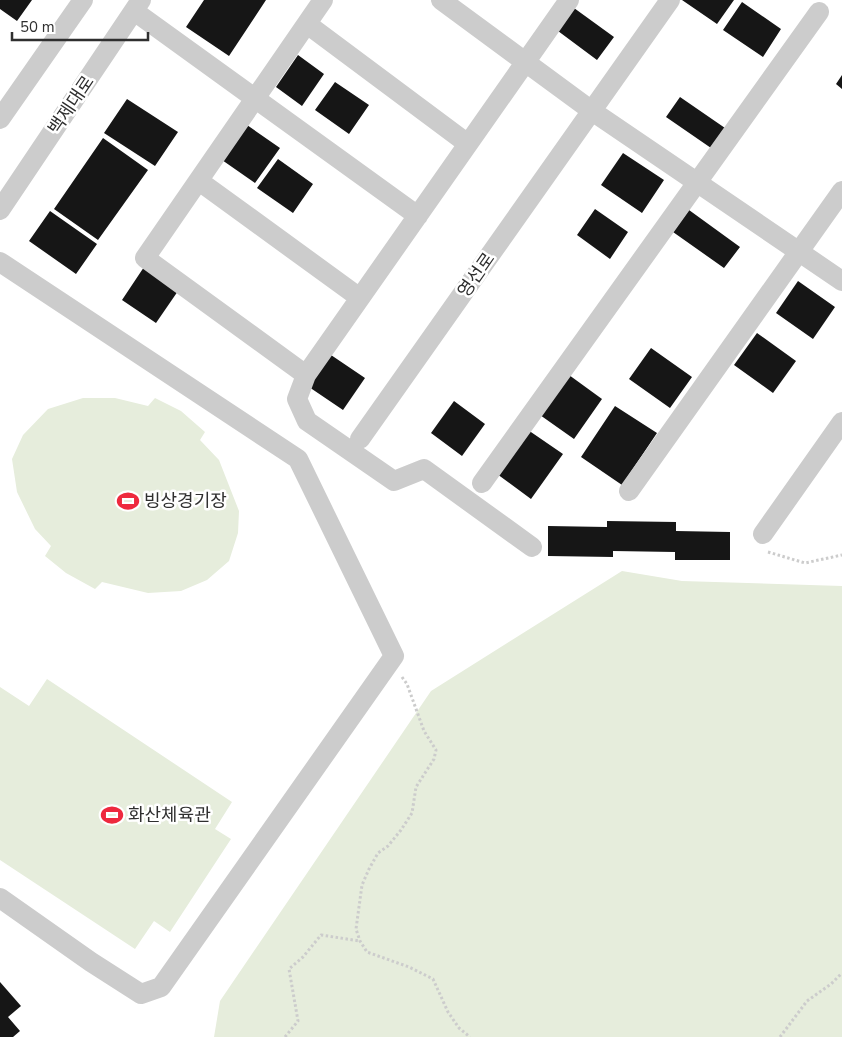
<svg xmlns="http://www.w3.org/2000/svg" width="842" height="1037" font-family="'Nunito Sans','Noto Sans KR',sans-serif">
  <rect width="100%" height="100%" fill="#fff"/>
  <!-- green -->
  <path fill="#e6eddc" d="M83,398H115L148,406L155,398L181,411L205,432L200,440L219,460L239,511L238,533L229,561L207,580L181,591L148,593L102,582L95,589L66,573L45,556L51,546L35,529L17,492L12,459L23,435L48,409Z
    M622,571L682,581L842,586V1037H214L220,1001L431,691Z
    M47,679L232,802L215,829L231,839L170,932L154,921L135,949L0,860V687L29,706Z"/>
  <!-- building -->
  <path fill="#161616" d="M0,0H32L17,21L0,9Z
    M204,0H266L229,56L186,27Z
    M682,0H734L717,24Z
    M742,2L781,29L763,57L723,30Z
    M574,8L614,37L597,60L558,31Z
    M298,55L324,74L302,106L276,87Z
    M842,75V89L836,84Z
    M335,82L369,105L349,134L315,110Z
    M680,97L725,128L711,148L666,117Z
    M127,99L178,132L155,166L104,133Z
    M247,125L280,148L255,183L222,160Z
    M103,138L148,170L98,240L54,209Z
    M623,153L664,180L642,213L601,185Z
    M278,159L313,184L293,213L257,188Z
    M595,209L628,232L610,259L577,235Z
    M689,210L740,247L724,268L673,232Z
    M50,211L97,244L76,274L29,241Z
    M144,267L178,291L156,323L122,300Z
    M798,281L835,307L813,339L776,313Z
    M757,333L796,361L773,393L734,365Z
    M651,348L692,377L670,408L629,379Z
    M331,355L365,378L343,410L309,387Z
    M569,375L602,399L574,439L540,415Z
    M454,401L485,424L462,456L431,433Z
    M615,406L657,433L622,485L581,457Z
    M528,430L563,454L531,499L497,474Z
    M607,521L676,522V531L730,532V560H675V552L613,551V557L548,556V526L607,527Z
    M0,982L21,1006L8,1017L20,1031L13,1037H0Z"/>
  <g fill="none" stroke-linecap="round" stroke-linejoin="round">
    <!-- path -->
    <path stroke="#ccc" stroke-width="3" stroke-dasharray="2.5 2.5" stroke-linecap="butt" d="M768,552L805,563L842,555
      M402,677L407,684L424,731L436,750L434,759L416,787L412,813L401,830L388,846L378,853L369,869L362,885L356,929L360,941L367,952L409,967L433,979L448,1012L459,1028L470,1037
      M285,1037L298,1021L289,969L303,957L321,935L360,941
      M780,1037L807,1001L831,984L842,973"/>
    <!-- minor -->
    <path stroke="#ccc" stroke-width="20" d="M441,0L592,111L842,281
      M134,11L418,216
      M307,24L468,144
      M0,119L83,0
      M199,181L360,298
      M0,210L141,0
      M0,262L298,459L394,656L161,987L141,994L91,962L0,898
      M306,375L145,258L323,0
      M360,439L670,0
      M482,483L819,12
      M629,491L842,191
      M763,534L842,422
      M532,547L424,469L394,481L307,421L297,399L306,375L569,0"/>
  </g>
  <!-- icons -->
  <defs>
    <g id="stadium-bare" transform="scale(1.725)"><path d="M0-5a6.5 5 0 1 0 0 10a6.5 5 0 1 0 0-10ZM-3.5-1.8h7v3.6h-7Z" fill="#ee293e" stroke="#fff" stroke-width="2.5" paint-order="stroke"/></g>
  </defs>
  <g fill-rule="evenodd">
    <use href="#stadium-bare" x="128" y="501"/>
    <use href="#stadium-bare" x="112" y="815"/>
  </g>
  <g text-anchor="middle" stroke-width="5" stroke-linejoin="round" paint-order="stroke">
    <!-- street labels -->
    <g font-size="18" fill="#2f2f2f" stroke="#fff">
      <text transform="translate(71 105) rotate(-56)" y="6">백제대로</text>
      <text transform="translate(476 275) rotate(-55)" y="6">영선로</text>
    </g>
    <!-- poi labels -->
    <g font-size="18" fill="#2f2f2f" stroke="#fff" text-anchor="start">
      <text x="144" y="507">빙상경기장</text>
      <text x="128" y="821">화산체육관</text>
    </g>
  </g>
  <!-- scale -->
  <path d="M12 32v8h136v-8" fill="none" stroke="#2f2f2f" stroke-width="2.5"/>
  <text x="20" y="32" font-size="15" fill="#2f2f2f" stroke="#ffffff" stroke-width="4" paint-order="stroke">50 m</text>
</svg>
